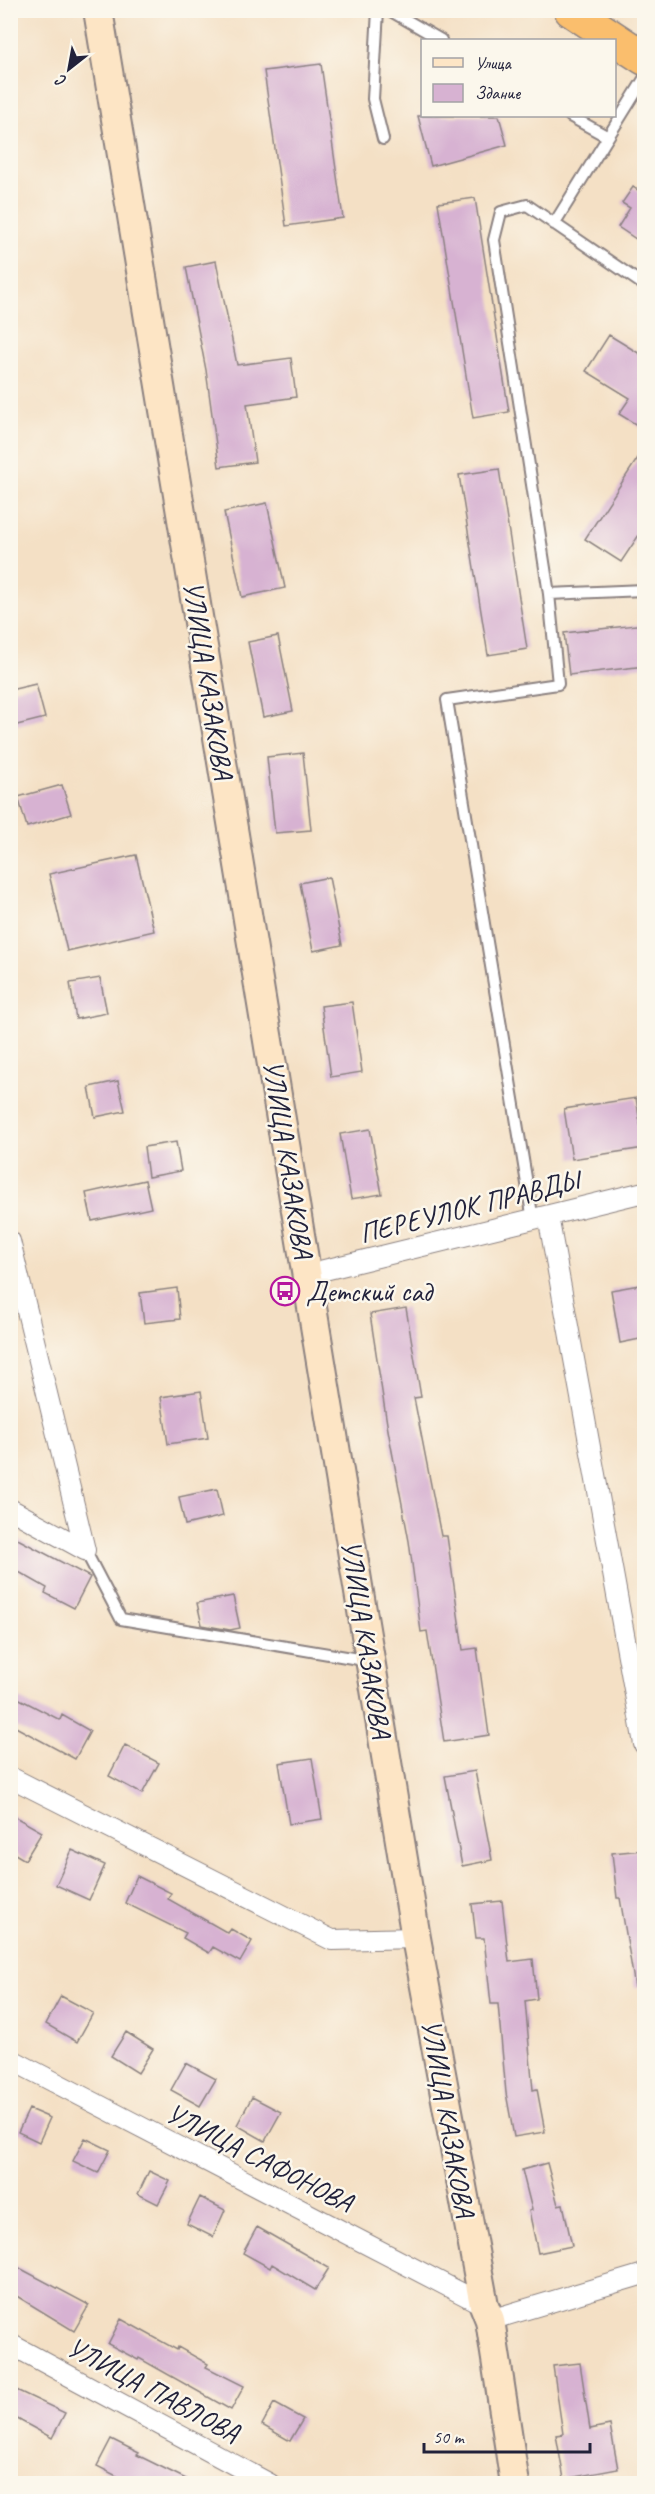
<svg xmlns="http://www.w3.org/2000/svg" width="655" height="2494" font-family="Caveat,sans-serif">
  <rect width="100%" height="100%" fill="#fbf7ec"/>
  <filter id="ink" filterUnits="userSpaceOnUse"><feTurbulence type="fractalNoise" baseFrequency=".0167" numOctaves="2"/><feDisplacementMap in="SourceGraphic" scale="12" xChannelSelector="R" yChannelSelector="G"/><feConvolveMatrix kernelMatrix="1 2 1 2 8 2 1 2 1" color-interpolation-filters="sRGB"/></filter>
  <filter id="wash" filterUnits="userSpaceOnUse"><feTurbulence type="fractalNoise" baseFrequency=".008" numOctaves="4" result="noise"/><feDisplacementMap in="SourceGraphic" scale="24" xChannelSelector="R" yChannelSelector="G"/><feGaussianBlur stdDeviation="1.35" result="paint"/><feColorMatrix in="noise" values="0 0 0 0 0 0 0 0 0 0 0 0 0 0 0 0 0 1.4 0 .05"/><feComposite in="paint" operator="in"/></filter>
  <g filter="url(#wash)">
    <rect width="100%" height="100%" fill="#f4e0c5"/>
    <g id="blocks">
      <!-- building -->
      <path fill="#d7b2d2" d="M321,64L343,218L286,226L264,71Z
        M418,116H499L507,145L431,166Z
        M633,187L641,192L645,188V245L618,227L630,208L622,203Z
        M475,198L509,412L473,418L438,203Z
        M216,261L237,365L291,358L296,397L247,404L255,462L219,467L206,370L186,267Z
        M609,335L645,357V430L619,414L630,398L586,371Z
        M645,447V526L621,562L585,539Z
        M499,469L527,649L488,655L459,475Z
        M267,503L285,588L242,597L224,512Z
        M645,624V666L569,675L564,633Z
        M278,636L293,711L263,717L248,642Z
        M36,684L45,718L13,726L10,690Z
        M303,753L311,830L275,833L267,757Z
        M62,785L71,814L27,827L18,797Z
        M136,855L154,931L67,951L49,874Z
        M329,877L342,945L313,951L300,883Z
        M100,978L107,1013L76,1019L70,983Z
        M352,1002L362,1072L331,1077L321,1006Z
        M118,1081L125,1111L95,1117L89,1087Z
        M636,1098L644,1148L572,1159L564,1109Z
        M370,1129L382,1194L351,1199L340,1134Z
        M176,1142L181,1171L148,1177L144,1147Z
        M145,1180L151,1208L92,1221L86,1193Z
        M645,1284V1338L620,1343L611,1290Z
        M177,1288L180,1319L144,1323L140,1293Z
        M406,1308L421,1397L414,1398L441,1536H447L463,1650L477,1648L489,1735L444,1742L427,1631L421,1632L409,1541L388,1430L370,1314Z
        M201,1391L208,1438L168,1444L161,1397Z
        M217,1489L223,1516L185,1525L179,1497Z
        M10,1535L90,1577L74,1608L45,1593L47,1588L10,1567Z
        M233,1596L240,1628L230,1630L202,1625L197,1603Z
        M10,1694L60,1720L62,1715L90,1731L75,1759L10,1724Z
        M125,1745L159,1763L142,1794L109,1776Z
        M312,1758L322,1819L289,1824L279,1763Z
        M475,1771L492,1860L462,1866L445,1776Z
        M10,1814L42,1832L25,1860L10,1851Z
        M72,1850L105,1865L89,1900L56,1885Z
        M643,1850L645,1986L635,1987L620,1898H617L612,1853Z
        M137,1876L171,1893L168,1899L228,1933L231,1929L252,1941L240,1962L213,1947L209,1953L183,1938L186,1933L125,1903Z
        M502,1901L509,1962L533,1959L537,1999L525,2001L533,2090L537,2089L545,2132L514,2137L506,2093L498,2004H491L484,1938H476L472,1904Z
        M61,1996L93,2013L77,2042L46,2024Z
        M126,2032L153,2049L138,2073L111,2056Z
        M186,2063L216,2079L200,2106L171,2090Z
        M252,2097L281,2112L265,2141L237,2125Z
        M29,2109L50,2118L39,2142L18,2132Z
        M85,2138L110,2150L98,2173L73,2161Z
        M547,2163L558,2205L563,2204L572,2246L538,2253L529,2211L532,2210L522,2170Z
        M149,2171L170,2181L158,2204L138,2194Z
        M200,2197L225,2210L213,2237L187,2224Z
        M257,2227L329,2268L315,2290L272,2264L270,2268L243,2253Z
        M10,2263L89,2305L74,2331L10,2292Z
        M121,2319L177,2350L178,2347L208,2364L206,2367L244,2386L231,2410L139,2358L138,2360L108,2344Z
        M580,2363L590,2429L610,2425L618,2469L564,2479L556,2435L563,2434L553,2366Z
        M10,2387L65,2413L52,2438L10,2415Z
        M274,2403L303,2419L290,2441L262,2425Z
        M111,2439L139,2453L137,2455L196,2484H132L97,2466Z"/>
    </g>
  </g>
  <g filter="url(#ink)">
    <use href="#blocks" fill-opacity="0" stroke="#8b8180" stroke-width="1.5"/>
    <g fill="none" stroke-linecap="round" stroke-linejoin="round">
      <!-- service casing -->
      <g stroke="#8b8180" stroke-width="14">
        <path id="service" d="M378,10L373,99L383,139
          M389,10L441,40
          M570,116L608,137
          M554,224L644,79
          M644,285L527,205L501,212L494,240L549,594L644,590
          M533,1220L447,700L558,684L549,594
          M85,1550L121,1619L370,1661"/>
      </g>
      <!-- minor casing -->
      <g stroke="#8b8180" stroke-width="22">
        <path id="minor" d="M548,1216L644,1744
          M10,1241L85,1550
          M308,1274L644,1192
          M10,1509L85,1550
          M10,1777L332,1940L416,1938
          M10,2059L484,2305
          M490,2320L644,2274
          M10,2344L270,2484"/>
      </g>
      <!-- secondary casing -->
      <g stroke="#8b8180" stroke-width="32">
        <path id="secondary" d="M98,10L416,1938L484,2305L490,2320L515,2484"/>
      </g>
      <!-- trunk casing -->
      <g stroke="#8b8180" stroke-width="36">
        <path id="trunk" d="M571,10L644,58"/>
      </g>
      <!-- service -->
      <use href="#service" stroke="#fff" stroke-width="10"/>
      <!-- minor -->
      <use href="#minor" stroke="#fff" stroke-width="20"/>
      <!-- secondary -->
      <use href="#secondary" stroke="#fde5c5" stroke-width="28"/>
      <!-- trunk -->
      <use href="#trunk" stroke="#fabe6d" stroke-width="33"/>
    </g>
  </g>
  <!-- icons -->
  <defs>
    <g id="bus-ring" transform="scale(1.5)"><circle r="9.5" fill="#fbf7ec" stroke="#b5179e" stroke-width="1.5"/><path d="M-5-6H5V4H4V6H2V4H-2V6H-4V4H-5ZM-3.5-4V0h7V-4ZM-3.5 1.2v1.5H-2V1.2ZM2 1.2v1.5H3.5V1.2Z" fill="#b5179e"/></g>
  </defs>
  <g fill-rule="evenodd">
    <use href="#bus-ring" x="285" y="1291"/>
  </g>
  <g text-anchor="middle" stroke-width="5" stroke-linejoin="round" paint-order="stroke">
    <!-- street labels -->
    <g font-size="28" fill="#22223b" stroke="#fbf7ec">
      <text transform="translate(209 680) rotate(81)" y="10">УЛИЦА КАЗАКОВА</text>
      <text transform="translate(289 1159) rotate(81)" y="10">УЛИЦА КАЗАКОВА</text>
      <text transform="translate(469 1206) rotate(-14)" y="10">ПЕРЕУЛОК ПРАВДЫ</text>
      <text transform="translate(367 1639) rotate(81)" y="10">УЛИЦА КАЗАКОВА</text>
      <text transform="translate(449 2118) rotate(80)" y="10">УЛИЦА КАЗАКОВА</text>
      <text transform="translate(260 2157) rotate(27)" y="10">УЛИЦА САФОНОВА</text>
      <text transform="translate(154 2389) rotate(28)" y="10">УЛИЦА ПАВЛОВА</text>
    </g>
    <!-- poi labels -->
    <g font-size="28" fill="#22223b" stroke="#fbf7ec" text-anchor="start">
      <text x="306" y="1301">Детский сад</text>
    </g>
  </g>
  <!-- margin -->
  <rect width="655" height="2494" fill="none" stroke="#fbf7ec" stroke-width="36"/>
  <!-- legend -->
  <rect x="421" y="39" width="195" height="78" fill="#fbf7ec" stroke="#a4a2a5" stroke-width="1.5"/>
  <rect x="433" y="58" width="30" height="9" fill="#fde5c5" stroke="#a4a2a5" stroke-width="1.5"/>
  <text x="475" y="69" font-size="18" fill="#22223b">Улица</text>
  <rect x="433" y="84" width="30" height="18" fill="#d7b2d2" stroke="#a4a2a5" stroke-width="1.5"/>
  <text x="475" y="99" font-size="18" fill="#22223b">Здание</text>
  <!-- north arrow -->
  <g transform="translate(69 69) rotate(211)" stroke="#fbf7ec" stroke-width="4.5" paint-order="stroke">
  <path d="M0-4.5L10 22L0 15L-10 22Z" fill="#22223b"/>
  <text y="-9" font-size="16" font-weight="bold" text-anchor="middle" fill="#22223b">С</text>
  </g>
  <!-- scale -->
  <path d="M424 2443v9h166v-9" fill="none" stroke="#22223b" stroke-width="3"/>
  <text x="433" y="2443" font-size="18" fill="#22223b" stroke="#fbf7ec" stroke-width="4.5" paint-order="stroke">50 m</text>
</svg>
